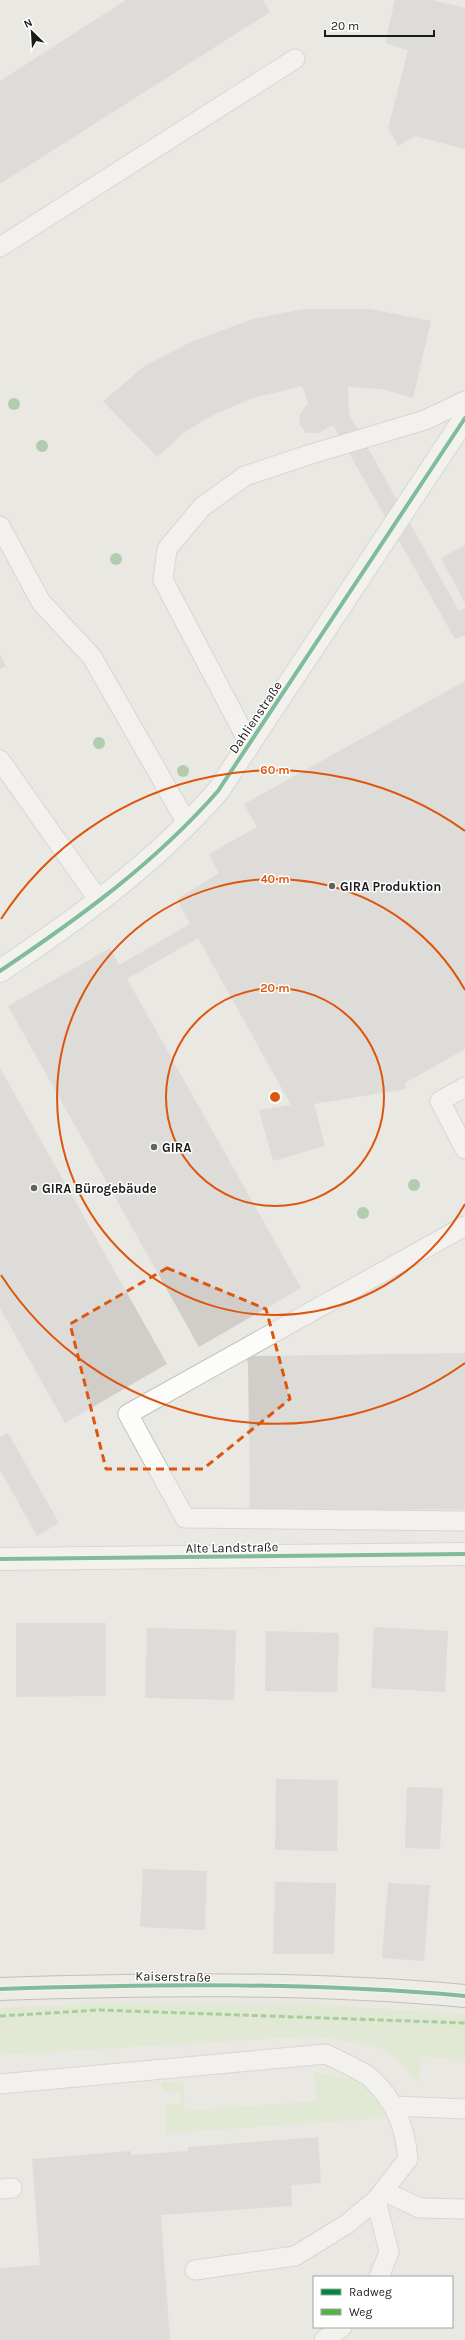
<svg xmlns="http://www.w3.org/2000/svg" width="465" height="2340" font-family="Karla,sans-serif">
  <rect width="100%" height="100%" fill="#eae8e3"/>
  <!-- grass -->
  <path fill="#d7e9c0" d="M91,2004H312L465,2014V2061L421,2056L419,2083L410,2075L398,2059L377,2046L314,2036L0,2055V2008Z
    M314,2072L366,2081L376,2092L384,2114L372,2119L166,2133L165,2105L181,2104L180,2091L165,2092L161,2082L183,2081L185,2111L317,2101Z"/>
  <!-- building -->
  <path fill="#d1ceca" d="M126,0H263L270,12L0,184V81Z
    M395,0H432L465,8V149L415,136L398,146L388,128L408,50L385,43Z
    M304,309H370L431,321L413,398L382,389L348,387L349,414L459,611L465,608V635L455,639L333,425L319,433H306L299,423L300,414L308,403L302,386L253,398L217,413L186,431L157,457L103,401L146,365L193,341L253,319Z
    M465,545V603L441,558Z
    M0,655L6,666L0,669Z
    M465,681V1049L405,1083L406,1089L314,1104L325,1146L273,1161L259,1110L291,1105L198,938L127,979L301,1288L199,1347L8,1006L110,948L119,965L190,924L177,899L219,873L209,854L257,827L244,804Z
    M0,1068L167,1364L65,1423L0,1308Z
    M465,1353V1509L248,1511L250,1503L248,1364L246,1356Z
    M8,1433L59,1523L37,1536L0,1470V1437Z
    M16,1623H106V1696L16,1697Z
    M374,1627L448,1631L445,1692L371,1688Z
    M147,1628L236,1630L234,1700L145,1698Z
    M266,1631L339,1633L337,1692L265,1691Z
    M276,1779L338,1780L337,1851L275,1850Z
    M407,1787L443,1788L440,1849L405,1848Z
    M143,1869L207,1871L205,1930L140,1927Z
    M275,1882L336,1883L334,1954H273Z
    M388,1883L430,1885L424,1961L382,1958Z
    M318,2137L321,2183L291,2185L292,2206L161,2215L170,2340H0V2268L40,2265L32,2159L131,2151V2155L188,2151V2147Z"/>
  <g fill="none" stroke-linecap="round" stroke-linejoin="round">
    <!-- lane casing -->
    <g stroke="#c2c2bf" stroke-width="21">
      <path id="lane" d="M0,247L295,59
        M0,526L41,602L92,657L188,825
        M249,743L163,580L167,549L202,507L245,476L308,455L425,420L465,401
        M0,760L100,902
        M465,1087L440,1101L465,1149
        M465,1226L128,1414L185,1518L465,1521
        M0,2084L326,2054C339,2061 362,2070 372,2079C396,2103 405,2127 408,2159L376,2200L347,2224L295,2256L195,2270
        M394,2106L465,2109
        M0,2189L12,2188
        M383,2191L420,2208L465,2209
        M376,2200L389,2252L379,2277
        M324,2340L342,2327"/>
    </g>
    <!-- street casing -->
    <g stroke="#c2c2bf" stroke-width="24">
      <path id="street" d="M0,971C79,918 155,863 218,791L465,418
        M0,1559L465,1554"/>
    </g>
    <!-- secondary casing -->
    <g stroke="#93937c" stroke-width="24">
      <path id="secondary" d="M0,1989C155,1984 311,1982 465,1996"/>
    </g>
    <!-- lane -->
    <use href="#lane" stroke="#fcfcfb" stroke-width="19"/>
    <!-- street -->
    <use href="#street" stroke="#fcfcfb" stroke-width="22"/>
    <!-- secondary -->
    <use href="#secondary" stroke="#f2f2e8" stroke-width="22"/>
    <!-- quiet -->
    <path stroke="#55b145" stroke-width="3" stroke-dasharray="6 3" stroke-linecap="butt" d="M0,2016L100,2010L465,2023"/>
    <!-- cycleway casing -->
    <g stroke="#fff" stroke-width="6">
      <path id="cycleway" d="M0,971C79,918 155,863 218,791L465,418
        M0,1559L465,1554
        M0,1989C155,1984 311,1982 465,1996"/>
    </g>
    <!-- cycleway -->
    <use href="#cycleway" stroke="#00873e" stroke-width="4"/>
  </g>
  <!-- trees -->
  <g fill="#6eac6e">
    <circle cx="14" cy="404" r="6"/>
    <circle cx="42" cy="446" r="6"/>
    <circle cx="116" cy="559" r="6"/>
    <circle cx="99" cy="743" r="6"/>
    <circle cx="183" cy="771" r="6"/>
    <circle cx="414" cy="1185" r="6"/>
    <circle cx="363" cy="1213" r="6"/>
  </g>
  <!-- marked area -->
  <path d="M0 0H465V2340H0ZM167,1268L266,1309L290,1399L203,1469H106L70,1324Z" fill="#eae8e3" fill-opacity=".55" fill-rule="evenodd"/>
  <path fill="none" stroke="#de560d" stroke-width="3" stroke-dasharray="8 5" stroke-linejoin="round" d="M167,1268L266,1309L290,1399L203,1469H106L70,1324Z"/>
  <!-- distance rings -->
  <g fill="none" stroke="#de560d" stroke-width="2">
    <circle cx="275" cy="1097" r="109"/>
    <path d="M465 1204A218 218 0 1 1 465 990"/>
    <path d="M465 1363A327 327 0 0 1 1 1275M1 919A327 327 0 0 1 465 831"/>
  </g>
  <!-- markers -->
  <g fill="#636361" stroke="#fff" stroke-width="1.5">
    <circle cx="332" cy="886" r="4"/>
    <circle cx="154" cy="1147" r="4"/>
    <circle cx="34" cy="1188" r="4"/>
  </g>
  <g text-anchor="middle" stroke-width="3" stroke-linejoin="round" paint-order="stroke">
    <!-- street labels -->
    <g font-size="13" fill="#1b1b1b" stroke="#fff">
      <text transform="translate(255 717) rotate(-56)" y="5">Dahlienstraße</text>
      <text transform="translate(232 1547) rotate(-1)" y="5">Alte Landstraße</text>
      <text transform="translate(173 1976) rotate(1)" y="5">Kaiserstraße</text>
    </g>
    <!-- poi labels -->
    <g font-size="13" font-weight="bold" fill="#1b1b1b" stroke="#fff" text-anchor="start">
      <text x="340" y="891">GIRA Produktion</text>
      <text x="162" y="1152">GIRA</text>
      <text x="42" y="1193">GIRA Bürogebäude</text>
    </g>
  </g>
  <circle cx="275" cy="1097" r="6" fill="#de560d" stroke="#fff" stroke-width="2"/>
  <g font-size="12" text-anchor="middle" font-weight="bold" fill="#de560d" stroke="#fff" stroke-width="3" stroke-linejoin="round" paint-order="stroke">
    <text x="275" y="774">60 m</text>
    <text x="275" y="883">40 m</text>
    <text x="275" y="992">20 m</text>
  </g>
  <!-- legend -->
  <rect x="313" y="2276" width="140" height="52" fill="#ffffff" stroke="#a4a4a4"/>
  <rect x="321" y="2289" width="20" height="6" fill="#00873e" stroke="#a4a4a4"/>
  <text x="349" y="2296" font-size="12" fill="#1b1b1b">Radweg</text>
  <rect x="321" y="2309" width="20" height="6" fill="#55b145" stroke="#a4a4a4"/>
  <text x="349" y="2316" font-size="12" fill="#1b1b1b">Weg</text>
  <!-- north arrow -->
  <g transform="translate(32 32) rotate(335)" stroke="#ffffff" stroke-width="3" paint-order="stroke">
  <path d="M0-3L7 15L0 10L-7 15Z" fill="#1b1b1b"/>
  <text y="-6" font-size="11" font-weight="bold" text-anchor="middle" fill="#1b1b1b">N</text>
  </g>
  <!-- scale -->
  <path d="M325 30v6h109v-6" fill="none" stroke="#1b1b1b" stroke-width="2"/>
  <text x="331" y="30" font-size="12" fill="#1b1b1b" stroke="#ffffff" stroke-width="3" paint-order="stroke">20 m</text>
</svg>
